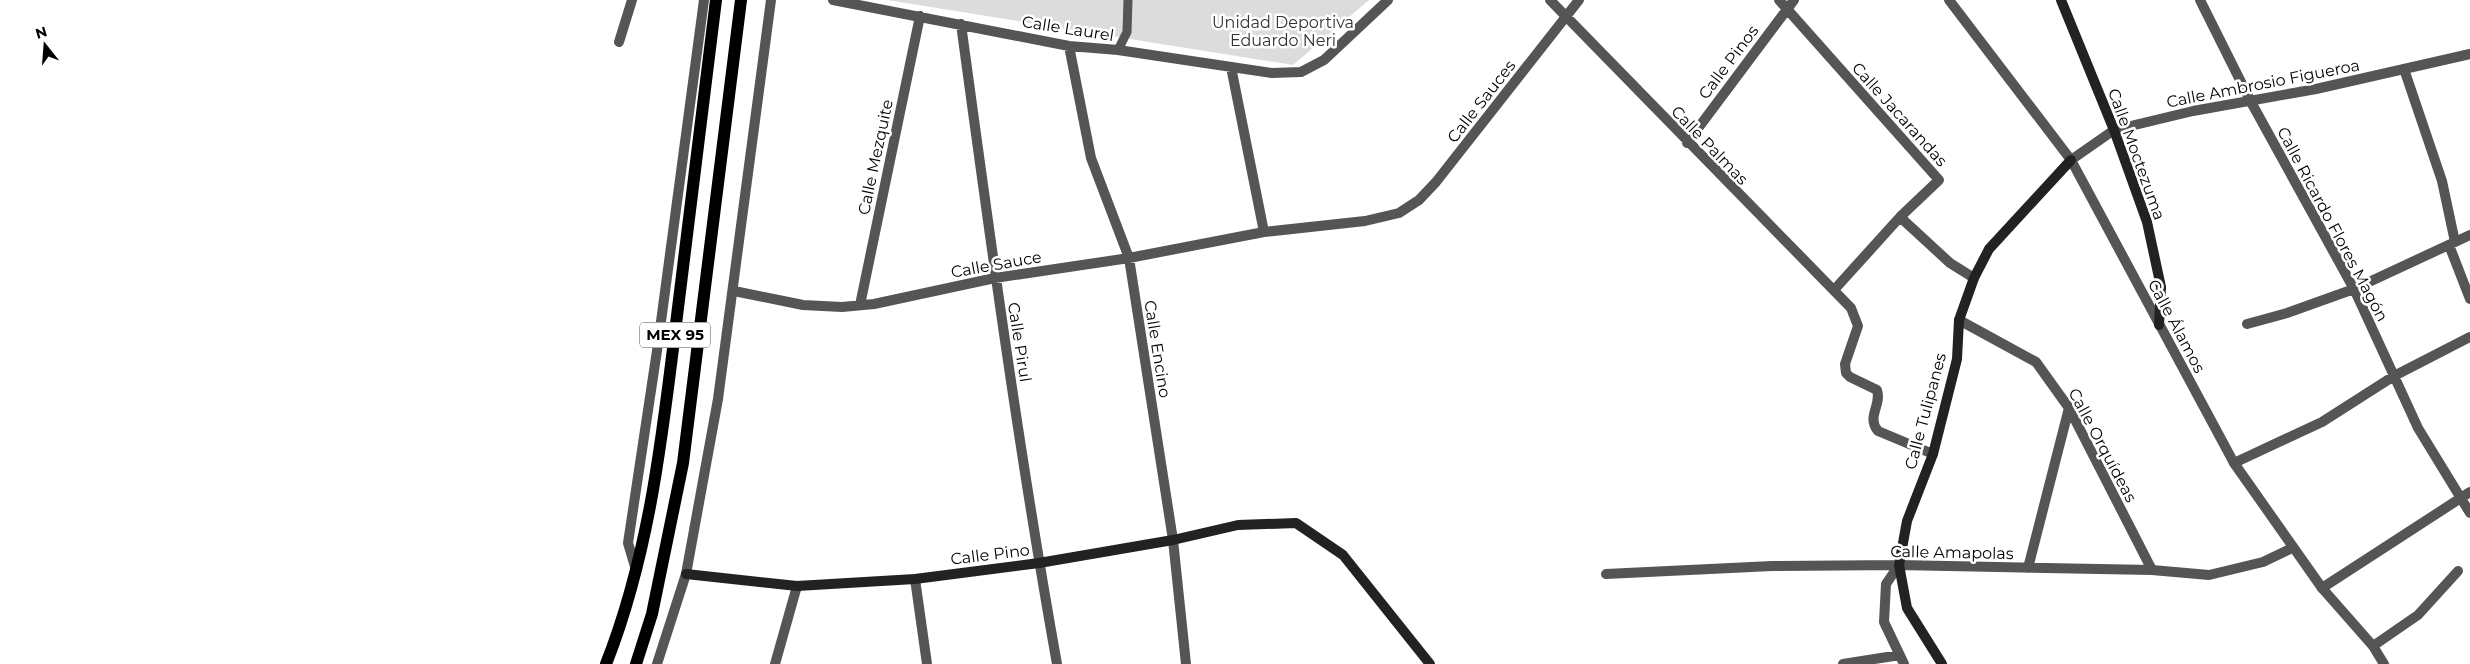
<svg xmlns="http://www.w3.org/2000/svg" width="2470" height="664" font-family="Montserrat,sans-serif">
  <rect width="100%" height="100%" fill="#fff"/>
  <!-- green -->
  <path fill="#dcdcdc" d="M887,0H1369L1293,65Z"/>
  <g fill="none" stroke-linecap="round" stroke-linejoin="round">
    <!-- service -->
    <path stroke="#555" stroke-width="9" d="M1118,50L1127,32L1128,0"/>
    <!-- minor -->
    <path stroke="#555" stroke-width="10" d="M833,0L1069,46L1118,50L1272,73L1301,72L1324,60L1388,0
      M1550,0L1851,308L1858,326L1845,364L1846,373L1850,377L1877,390C1882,405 1866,417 1878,431L1933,454
      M1779,0L1939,180L1900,217L1834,290
      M2200,0L2251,102L2354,289L2418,428L2470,513
      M961,24C990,238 1019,452 1057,664
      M619,42L632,0
      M1069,46L1091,158L1129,258L1173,540L1186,664
      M1231,67L1264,232
      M2404,69L2442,181L2455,242
      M1687,143L1794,0
      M2071,160L2114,130L2193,111L2316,89L2470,54
      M1900,217L1950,263L1974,278
      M2449,245L2470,299
      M734,291L803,305L842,307L874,304L995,278L1129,258L1264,232L1365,221L1399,213L1419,200L1436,182L1579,0
      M860,305L920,16
      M1959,320L2036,362L2069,408L2152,570
      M2247,324L2287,313L2354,289L2470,235
      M2234,463L2322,422L2394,376L2470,337
      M1899,565L1886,584L1884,622L1904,664
      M2028,568L2069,408
      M1606,574L1772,566L1899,565L2152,570L2209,575L2263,562L2292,548
      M915,579L927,664
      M2322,588L2470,492
      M2373,646L2418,615L2458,571
      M775,664L797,586
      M1843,664L1900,655"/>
    <!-- tertiary -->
    <path stroke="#555" stroke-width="10" d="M1949,0L2071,160L2234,463L2322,588L2373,646L2384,664
      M636,570L628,543L658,344L704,0
      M657,664L686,574L718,399L771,0"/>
    <!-- secondary -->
    <path stroke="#222" stroke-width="10" d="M2061,0L2114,130L2147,222L2161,287L2159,325
      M686,574L797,586L915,579L1039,563L1173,540L1238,525L1296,523L1343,555L1430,664
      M1942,664L1907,608L1899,565L1907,521L1933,454L1957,359L1959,320L1974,278L1989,249L2071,160"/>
    <!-- primary -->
    <path stroke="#000" stroke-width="12" d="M606,664C649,555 662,439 676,324C690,216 703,108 716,0
      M636,664L652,614L683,463L741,0"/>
  </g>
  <g text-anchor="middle" stroke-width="5" stroke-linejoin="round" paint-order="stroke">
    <!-- shield labels -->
    <rect fill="#fff" stroke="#4c4c4c" stroke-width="1" x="640" y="322.5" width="70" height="25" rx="4"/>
    <g font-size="15" font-weight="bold" fill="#000">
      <text x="675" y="340">MEX 95</text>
    </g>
    <!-- park labels -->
    <g font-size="16" fill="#333" stroke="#fff">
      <text x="1283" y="28">Unidad Deportiva<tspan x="1283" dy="18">Eduardo Neri</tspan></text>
    </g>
    <!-- street labels -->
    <g font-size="16" fill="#000" stroke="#fff">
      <text transform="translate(1068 28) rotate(9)" y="6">Calle Laurel</text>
      <text transform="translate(1728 62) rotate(-53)" y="6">Calle Pinos</text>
      <text transform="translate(2263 83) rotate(-11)" y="6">Calle Ambrosio Figueroa</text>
      <text transform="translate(1481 101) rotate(-52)" y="6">Calle Sauces</text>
      <text transform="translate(1900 114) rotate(48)" y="6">Calle Jacarandas</text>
      <text transform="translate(1710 145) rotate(46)" y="6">Calle Palmas</text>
      <text transform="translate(2137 154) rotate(70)" y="6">Calle Moctezuma</text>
      <text transform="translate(875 157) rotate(-78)" y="6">Calle Mezquite</text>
      <text transform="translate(2333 224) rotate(62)" y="6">Calle Ricardo Flores Magón</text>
      <text transform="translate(996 264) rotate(-10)" y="6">Calle Sauce</text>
      <text transform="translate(2177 326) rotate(62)" y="6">Calle Álamos</text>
      <text transform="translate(1020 342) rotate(81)" y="6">Calle Pirul</text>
      <text transform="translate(1158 349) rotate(81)" y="6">Calle Encino</text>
      <text transform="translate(1925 411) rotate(-75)" y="6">Calle Tulipanes</text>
      <text transform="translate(2103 445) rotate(62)" y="6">Calle Orquídeas</text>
      <text transform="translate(1952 552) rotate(1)" y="6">Calle Amapolas</text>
      <text transform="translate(990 554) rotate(-7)" y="6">Calle Pino</text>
    </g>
  </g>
  <!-- north arrow -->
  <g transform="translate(45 45) rotate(343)" stroke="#ffffff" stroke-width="4" paint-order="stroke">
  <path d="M0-4L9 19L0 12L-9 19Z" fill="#000000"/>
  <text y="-8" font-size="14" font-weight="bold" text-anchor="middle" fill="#000000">N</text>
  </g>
</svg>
